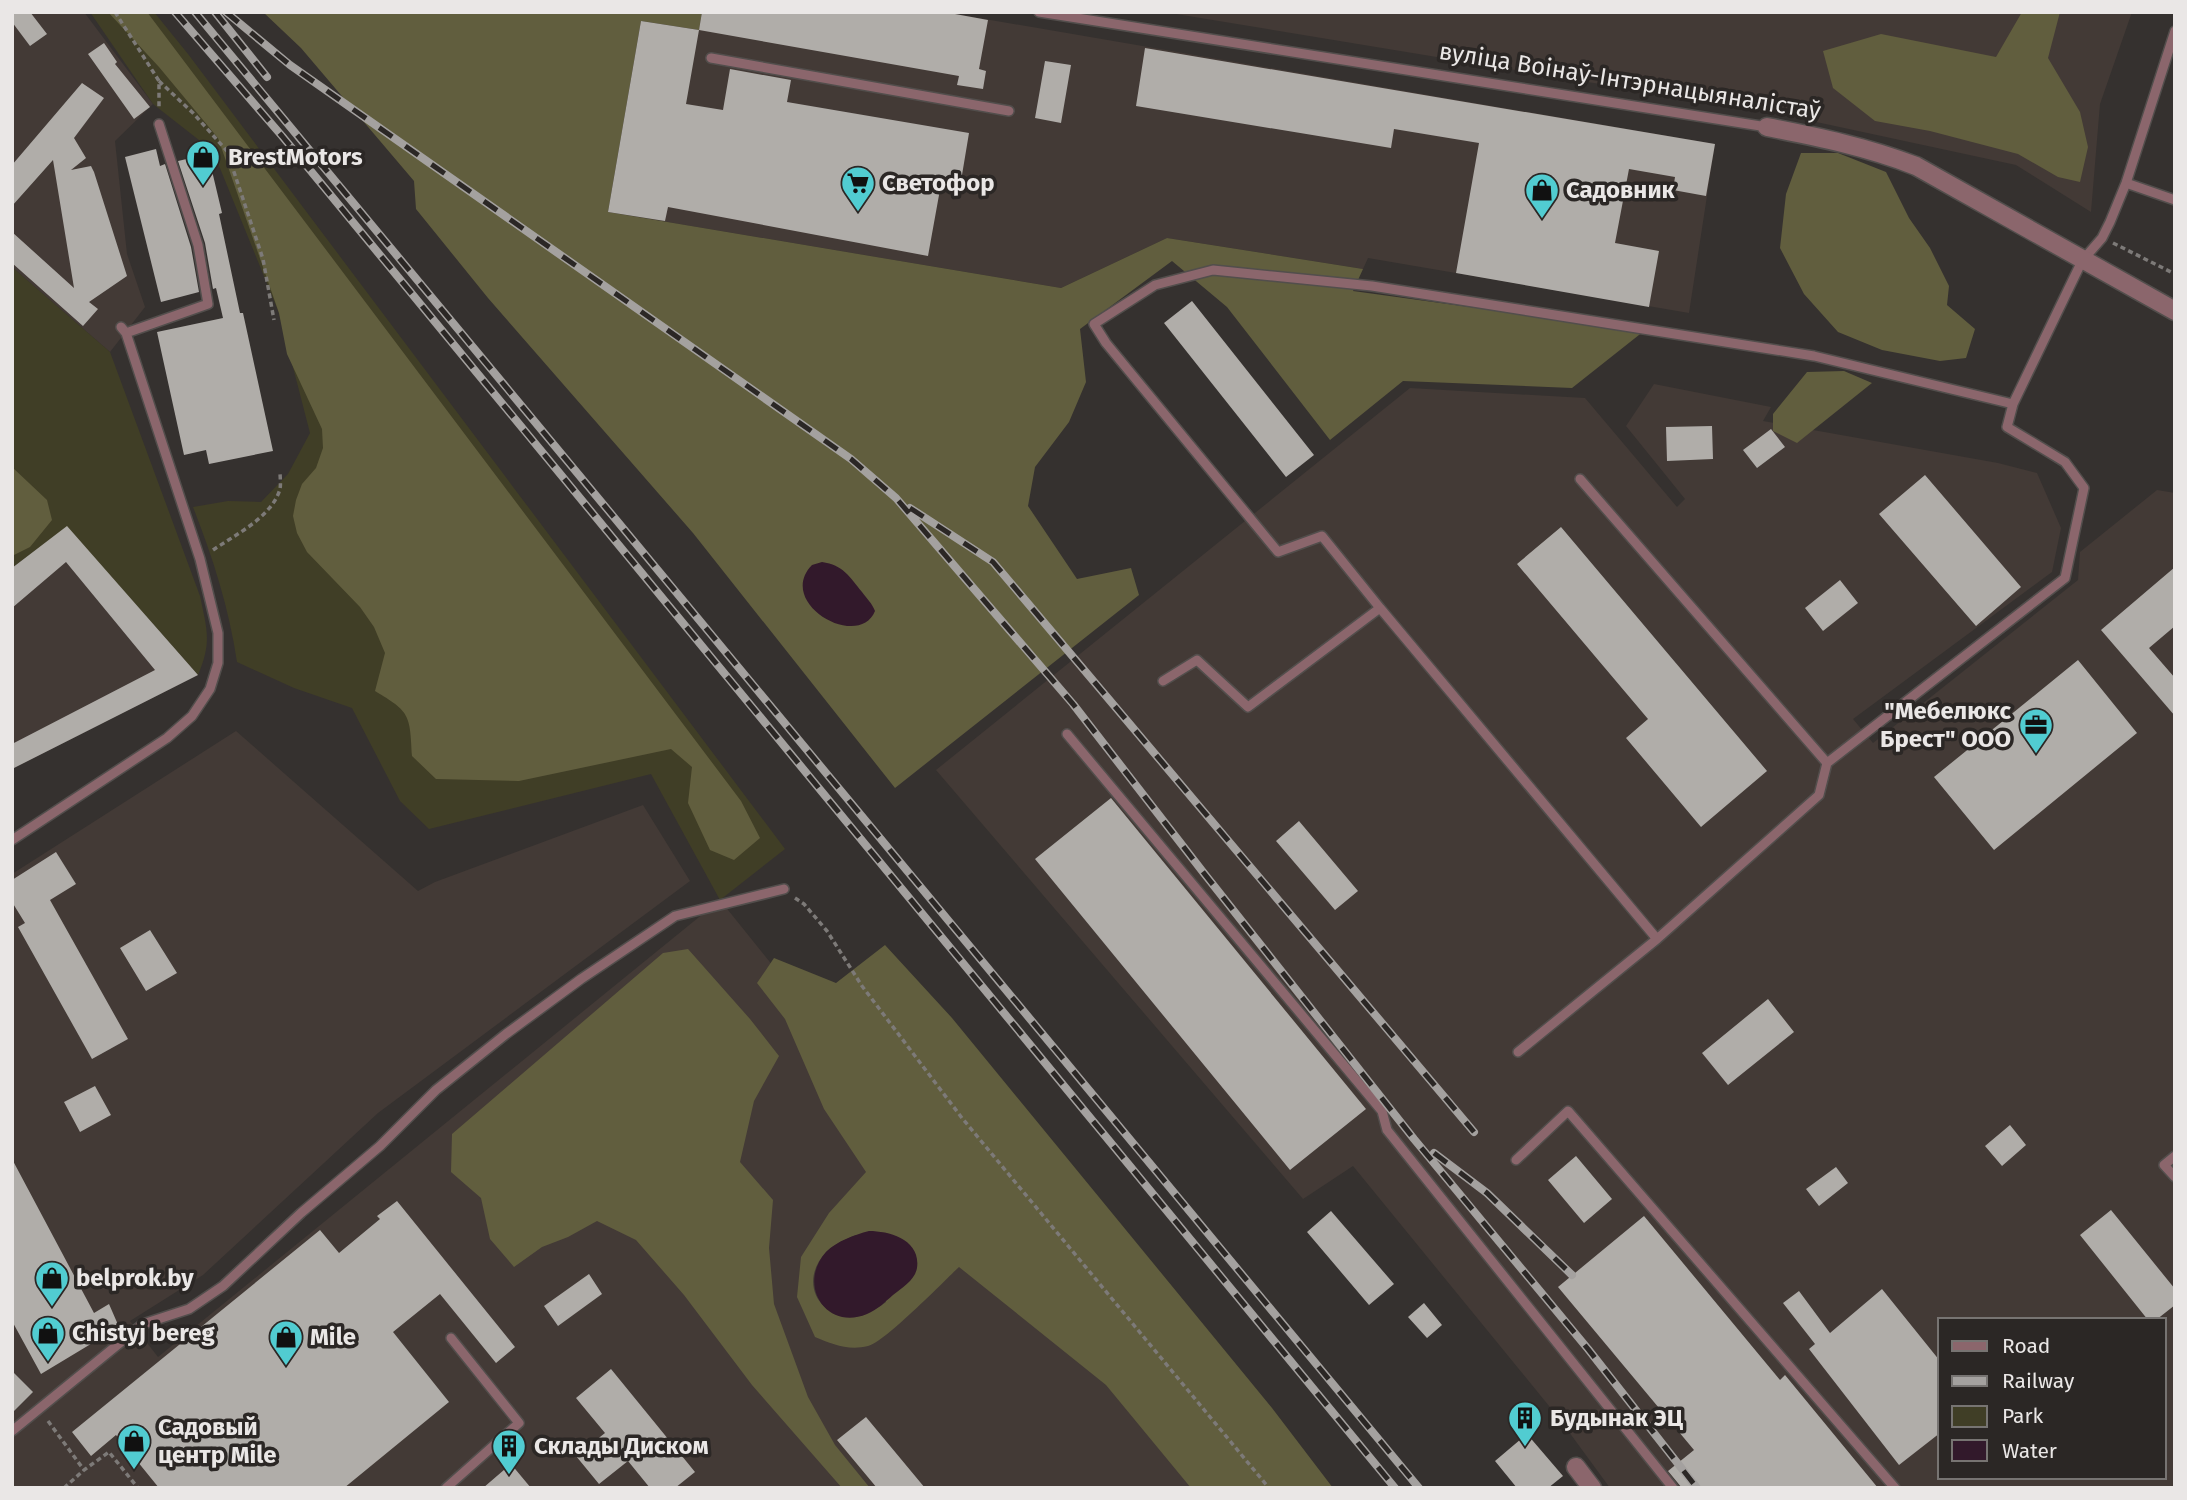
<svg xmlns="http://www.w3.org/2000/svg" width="2187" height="1500" font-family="'Fira Sans',sans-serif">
  <rect width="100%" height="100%" fill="#35312f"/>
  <!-- built -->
  <path fill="#433a36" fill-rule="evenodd" d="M12,12H84L153,104L115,141L127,254L145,307L110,352L12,267Z
    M702,12H944L1715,144L1689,313L1368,258L1363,269L1167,238L1061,288L608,212L641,21L698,30Z
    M1164,12H2132L2100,104L2091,212L2016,165L1770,112Z
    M1654,384L1771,407L1763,421L1998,463L2037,473L2061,528L2052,572L1853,719L1873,743L2078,580L2080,552L2157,490L2175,493V1488H1610L1558,1417L1353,1166L1303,1199L936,770L1410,388L1585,398L1677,507L1685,499L1626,426ZM1940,1320H2164V1477H1940Z
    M67,526L198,675L12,769V568Z
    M236,731L418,891L435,882L643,805L690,881L378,1113L203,1275L130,1321L158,1357L720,900L1193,1488H12V874Z"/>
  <!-- green -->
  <path fill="#403e26" d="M90,12H154L188,54L785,849L720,900L651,774L429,829L400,801L352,708L294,688L237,662C229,608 213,558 193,507L228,501L261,502L288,474L310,433L279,313L213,151L153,104Z
    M12,267L110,352L200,596C207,630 212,642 198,675L67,527L12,568Z"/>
  <!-- forest -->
  <path fill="#615e3e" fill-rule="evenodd" d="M108,12H147L741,801L760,838L734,860L710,850L688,803L692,767L671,749L519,781L436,779L412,756C410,714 410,712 375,691L385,653L374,627L360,607L307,552L297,533L293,516L296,500L302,484L316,468L323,448L322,429L287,354L279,313L218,138L159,67Z
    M263,12H702L699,30L641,21L608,212L1061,288L1167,238L1363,269L1353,291L1644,331L1572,388L1403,381L1330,440L1227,307L1172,261L1080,329L1086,382L1069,422L1035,467L1028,506L1077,579L1131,568L1139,595L895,788L693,533L488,298L416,209L414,181L301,48Z
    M2022,12H2060L2048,58L2080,112L2088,147L2080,182L2058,177L2018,154L1930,131L1875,121L1833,88L1823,51L1881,34L1996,57Z
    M1801,153H1838L1886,172L1909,218L1930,248L1949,286L1947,305L1975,329L1966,358L1940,361L1882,350L1838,332L1804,294L1780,248L1786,194Z
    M1844,371L1872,383L1797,443L1773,431V414L1807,372Z
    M12,467L47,500L52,520L30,547L12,556Z
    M885,945L952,1018L1272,1408L1333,1488H1191L1106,1385L959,1267C943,1282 885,1342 868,1346C848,1351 832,1344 815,1337L797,1297L801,1257L829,1213L866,1172L824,1109L785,1019L757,983L774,958L836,983ZM856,1235L886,1302C836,1341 789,1290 827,1251C835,1244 846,1239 856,1235Z
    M688,949L750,1019L779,1056L754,1101L740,1162L773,1200L769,1248L774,1304L808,1397L835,1445L870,1488H842L752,1385L684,1295L636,1240L597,1221L568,1237L542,1247L514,1267L490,1239L481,1198L451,1172L452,1134L663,953Z"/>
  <!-- water -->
  <path fill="#32192b" d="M822,562C843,565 850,577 862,592C867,599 872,603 875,611C859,651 775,603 812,565Z
    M869,1231C890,1231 921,1240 917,1268C915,1280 902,1288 893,1295C885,1302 877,1310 867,1314C826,1331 797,1285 826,1252C837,1241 854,1235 869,1231Z"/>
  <!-- building -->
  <path fill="#b0ada9" d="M12,12H30L47,34L30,46L12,22Z
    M702,12H944L988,20L979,69L986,71L983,89L957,85L959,76L699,30Z
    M641,21L699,30L686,104L723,110L730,69L791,80L787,102L969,133L960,187L941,184L928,256L668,207L665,221L608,212Z
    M104,43L117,62L115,64L150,107L134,119L88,54Z
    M1145,48L1715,144L1706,196L1673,190L1675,177L1629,169L1615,243L1659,251L1649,307L1456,273L1479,143L1394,129L1391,148L1136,106Z
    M1045,61L1071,65L1061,123L1035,118Z
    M82,83L104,98L74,138L86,158L71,170L91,166L94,172L127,276L89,302L98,309L83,326L12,263V232L74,288L53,160L12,206V165Z
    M156,149L160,166L165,164L191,247L199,292L161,302L125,157Z
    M208,154L222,213L219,214L240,313H243L273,451L209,464L206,450L184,455L157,332L223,318L216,288L213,289L205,243L178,161Z
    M1192,301L1314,455L1286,477L1164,323Z
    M1712,426L1713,459L1667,461L1666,427Z
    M1771,429L1785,447L1757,468L1743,450Z
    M1925,475L2021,587L1976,626L1879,514Z
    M67,526L198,675L12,769V744L155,670L66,562L12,608V568Z
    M1561,527L1767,771L1701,827L1626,738L1648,719L1517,564Z
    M2175,567V626L2149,648L2175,678V716L2101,630Z
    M1840,580L1858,603L1823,631L1805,608Z
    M2078,660L2137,733L1994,850L1934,777Z
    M1111,798L1366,1109L1290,1170L1035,859Z
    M1299,821L1358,891L1335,910L1276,841Z
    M56,852L76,884L50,900L128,1039L92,1059L18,927L25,923L12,902V880Z
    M150,930L177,973L146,991L120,948Z
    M1768,999L1794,1032L1728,1085L1702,1053Z
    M95,1086L111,1115L80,1132L64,1102Z
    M2010,1125L2026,1145L2002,1166L1985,1146Z
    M1576,1156L1612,1199L1584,1223L1548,1180Z
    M12,1159L94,1313L109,1304L119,1327L41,1374L12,1321Z
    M1836,1167L1848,1183L1819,1206L1806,1189Z
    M397,1201L515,1347L496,1363L440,1294L393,1332L449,1402L344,1488H159L116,1435L91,1456L72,1432L320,1230L339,1253L380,1219L377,1216Z
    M2111,1210L2175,1289V1305L2156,1320H2148L2080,1235Z
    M1331,1211L1394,1284L1369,1305L1307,1232Z
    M1644,1216L1780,1380L1785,1375L1878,1488H1682L1668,1471L1694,1450L1558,1287Z
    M589,1274L602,1294L558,1326L544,1306Z
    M1882,1289L1940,1361V1433L1899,1465L1809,1349L1815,1344L1783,1303L1799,1291L1830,1333Z
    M1424,1303L1442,1325L1427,1338L1408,1317Z
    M611,1369L695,1472L675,1488H650L628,1461L599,1484L576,1456L605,1433L576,1398Z
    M12,1371L33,1392L12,1413Z
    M866,1417L925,1488H877L837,1440Z
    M1527,1434L1563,1476L1548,1488H1517L1495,1461Z
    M511,1464L531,1488H483Z"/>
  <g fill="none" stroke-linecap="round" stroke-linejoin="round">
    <!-- lane casing -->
    <g stroke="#524e4c" stroke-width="12">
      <path id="lane" d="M1039,12L1767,127
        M711,58L1009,111
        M2126,183L2175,200
        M126,333L208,304L198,245L159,124
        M1380,608L1657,939L1819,795L1827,763L1580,479
        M1163,681L1197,660L1248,707L1380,608L1322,536L1278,552L1106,343L1094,324L1155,285L1213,270L1372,286L1814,356L2013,404
        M1067,734L1382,1111L1387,1130L1673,1488
        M1827,763L2065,578L2084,488L2065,462L2007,427L2013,404L2082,261L2102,238L2110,222L2126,183L2175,31
        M12,840L167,738L192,716L210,689L218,663V633L200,559L126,333L121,327
        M1518,1052L1657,939
        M2175,1156L2164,1165L2175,1177
        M1516,1160L1568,1111L1895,1488
        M12,1431L143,1324L189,1309L223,1286L301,1213L380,1146L436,1090L506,1034L581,979L675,916L784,889
        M446,1488L519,1423L451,1338"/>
    </g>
    <!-- street casing -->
    <g stroke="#524e4c" stroke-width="21">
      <path id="street" d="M1767,127C1818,137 1867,147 1916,166L2175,311
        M1576,1467L1592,1488"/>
    </g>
    <!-- path -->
    <path stroke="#7d7a78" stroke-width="3.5" stroke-dasharray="5 3.5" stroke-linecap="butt" d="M115,12L159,81V109
      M159,81L193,113L227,151L263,259L274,320
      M2113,243L2175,274
      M213,550C235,535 272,517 280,489C281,484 280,477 280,471
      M795,898L804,904L827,931L862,986L962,1118L1269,1488
      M48,1421L84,1470L109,1452L138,1488
      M64,1488L84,1470"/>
    <!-- lane -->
    <use href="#lane" stroke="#8b666c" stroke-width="9"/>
    <!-- street -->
    <use href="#street" stroke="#8b666c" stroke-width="18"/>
    <!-- rail casing -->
    <g stroke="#a4a19f" stroke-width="8">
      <path id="rail" d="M175,12L282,136L1395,1488
        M195,12L1419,1488
        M215,12L267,77
        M226,12L290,65L851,459L896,498L1073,704L1203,872L1414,1139L1588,1349L1697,1488
        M910,508L993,562L1474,1132
        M1434,1153L1487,1193L1572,1275"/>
    </g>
    <!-- rail -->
    <use href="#rail" stroke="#2b2725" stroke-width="5" stroke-dasharray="16" stroke-linecap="butt"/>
  </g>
  <!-- icons -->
  <defs>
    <g id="shop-pin" transform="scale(1.75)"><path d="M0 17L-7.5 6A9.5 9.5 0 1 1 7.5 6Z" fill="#51ccd1" stroke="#2b2725"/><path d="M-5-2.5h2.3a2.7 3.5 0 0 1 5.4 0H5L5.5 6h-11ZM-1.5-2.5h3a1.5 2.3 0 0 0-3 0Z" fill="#111"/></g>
    <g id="supermarket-pin" transform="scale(1.75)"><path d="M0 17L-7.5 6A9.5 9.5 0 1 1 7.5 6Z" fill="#51ccd1" stroke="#2b2725"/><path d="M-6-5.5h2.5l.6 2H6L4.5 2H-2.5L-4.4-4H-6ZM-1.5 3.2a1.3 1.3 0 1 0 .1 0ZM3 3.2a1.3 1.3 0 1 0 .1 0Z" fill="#111"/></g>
    <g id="office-pin" transform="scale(1.75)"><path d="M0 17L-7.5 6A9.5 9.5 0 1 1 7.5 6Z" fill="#51ccd1" stroke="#2b2725"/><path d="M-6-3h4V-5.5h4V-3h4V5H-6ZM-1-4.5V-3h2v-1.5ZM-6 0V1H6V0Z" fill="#111"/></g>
    <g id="building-pin" transform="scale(1.75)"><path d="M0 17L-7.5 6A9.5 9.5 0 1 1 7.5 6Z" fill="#51ccd1" stroke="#2b2725"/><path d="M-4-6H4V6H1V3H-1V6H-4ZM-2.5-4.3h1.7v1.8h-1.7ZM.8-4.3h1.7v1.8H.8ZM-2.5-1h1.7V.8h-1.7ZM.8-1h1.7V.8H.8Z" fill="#111"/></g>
  </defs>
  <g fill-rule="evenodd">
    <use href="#shop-pin" x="203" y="157"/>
    <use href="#supermarket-pin" x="858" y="183"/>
    <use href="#shop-pin" x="1542" y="190"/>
    <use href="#office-pin" x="2036" y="725"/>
    <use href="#shop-pin" x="52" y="1278"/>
    <use href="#shop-pin" x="48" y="1333"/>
    <use href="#shop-pin" x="286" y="1337"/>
    <use href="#building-pin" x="1525" y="1418"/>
    <use href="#shop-pin" x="134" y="1441"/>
    <use href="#building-pin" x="509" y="1446"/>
  </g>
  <g text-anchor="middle" stroke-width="7" stroke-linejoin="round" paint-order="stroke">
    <!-- street labels -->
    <g font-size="24" fill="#eae7e6" stroke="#2b2725">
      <text transform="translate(1630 81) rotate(9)" y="8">вуліца Воінаў-Інтэрнацыяналістаў</text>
    </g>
    <!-- poi labels -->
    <g font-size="24" font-weight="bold" fill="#eae7e6" stroke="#2b2725" text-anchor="start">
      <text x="228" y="165">BrestMotors</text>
      <text x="882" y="191">Светофор</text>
      <text x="1566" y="198">Садовник</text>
      <text x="2011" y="719" text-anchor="end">"Мебелюкс<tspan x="2011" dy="28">Брест" ООО</tspan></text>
      <text x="76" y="1286">belprok.by</text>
      <text x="72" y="1341">Chistyj bereg</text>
      <text x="310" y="1345">Mile</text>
      <text x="1550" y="1426">Будынак ЭЦ</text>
      <text x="158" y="1435">Садовый<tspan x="158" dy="28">центр Mile</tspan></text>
      <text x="534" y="1454">Склады Диском</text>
    </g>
  </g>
  <!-- border -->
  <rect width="2187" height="1500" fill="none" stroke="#eae7e6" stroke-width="28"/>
  <!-- legend -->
  <rect x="1938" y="1318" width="228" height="161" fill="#2b2725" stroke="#777472" stroke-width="2"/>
  <rect x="1952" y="1341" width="35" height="10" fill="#8b666c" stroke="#777472" stroke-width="2"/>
  <text x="2002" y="1353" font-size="21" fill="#eae7e6">Road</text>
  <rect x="1952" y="1376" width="35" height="10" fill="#a4a19f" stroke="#777472" stroke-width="2"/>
  <text x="2002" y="1388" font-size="21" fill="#eae7e6">Railway</text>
  <rect x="1952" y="1406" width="35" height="21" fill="#403e26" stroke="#777472" stroke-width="2"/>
  <text x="2002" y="1423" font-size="21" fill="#eae7e6">Park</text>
  <rect x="1952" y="1440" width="35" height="21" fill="#32192b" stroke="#777472" stroke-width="2"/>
  <text x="2002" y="1458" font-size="21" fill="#eae7e6">Water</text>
</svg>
